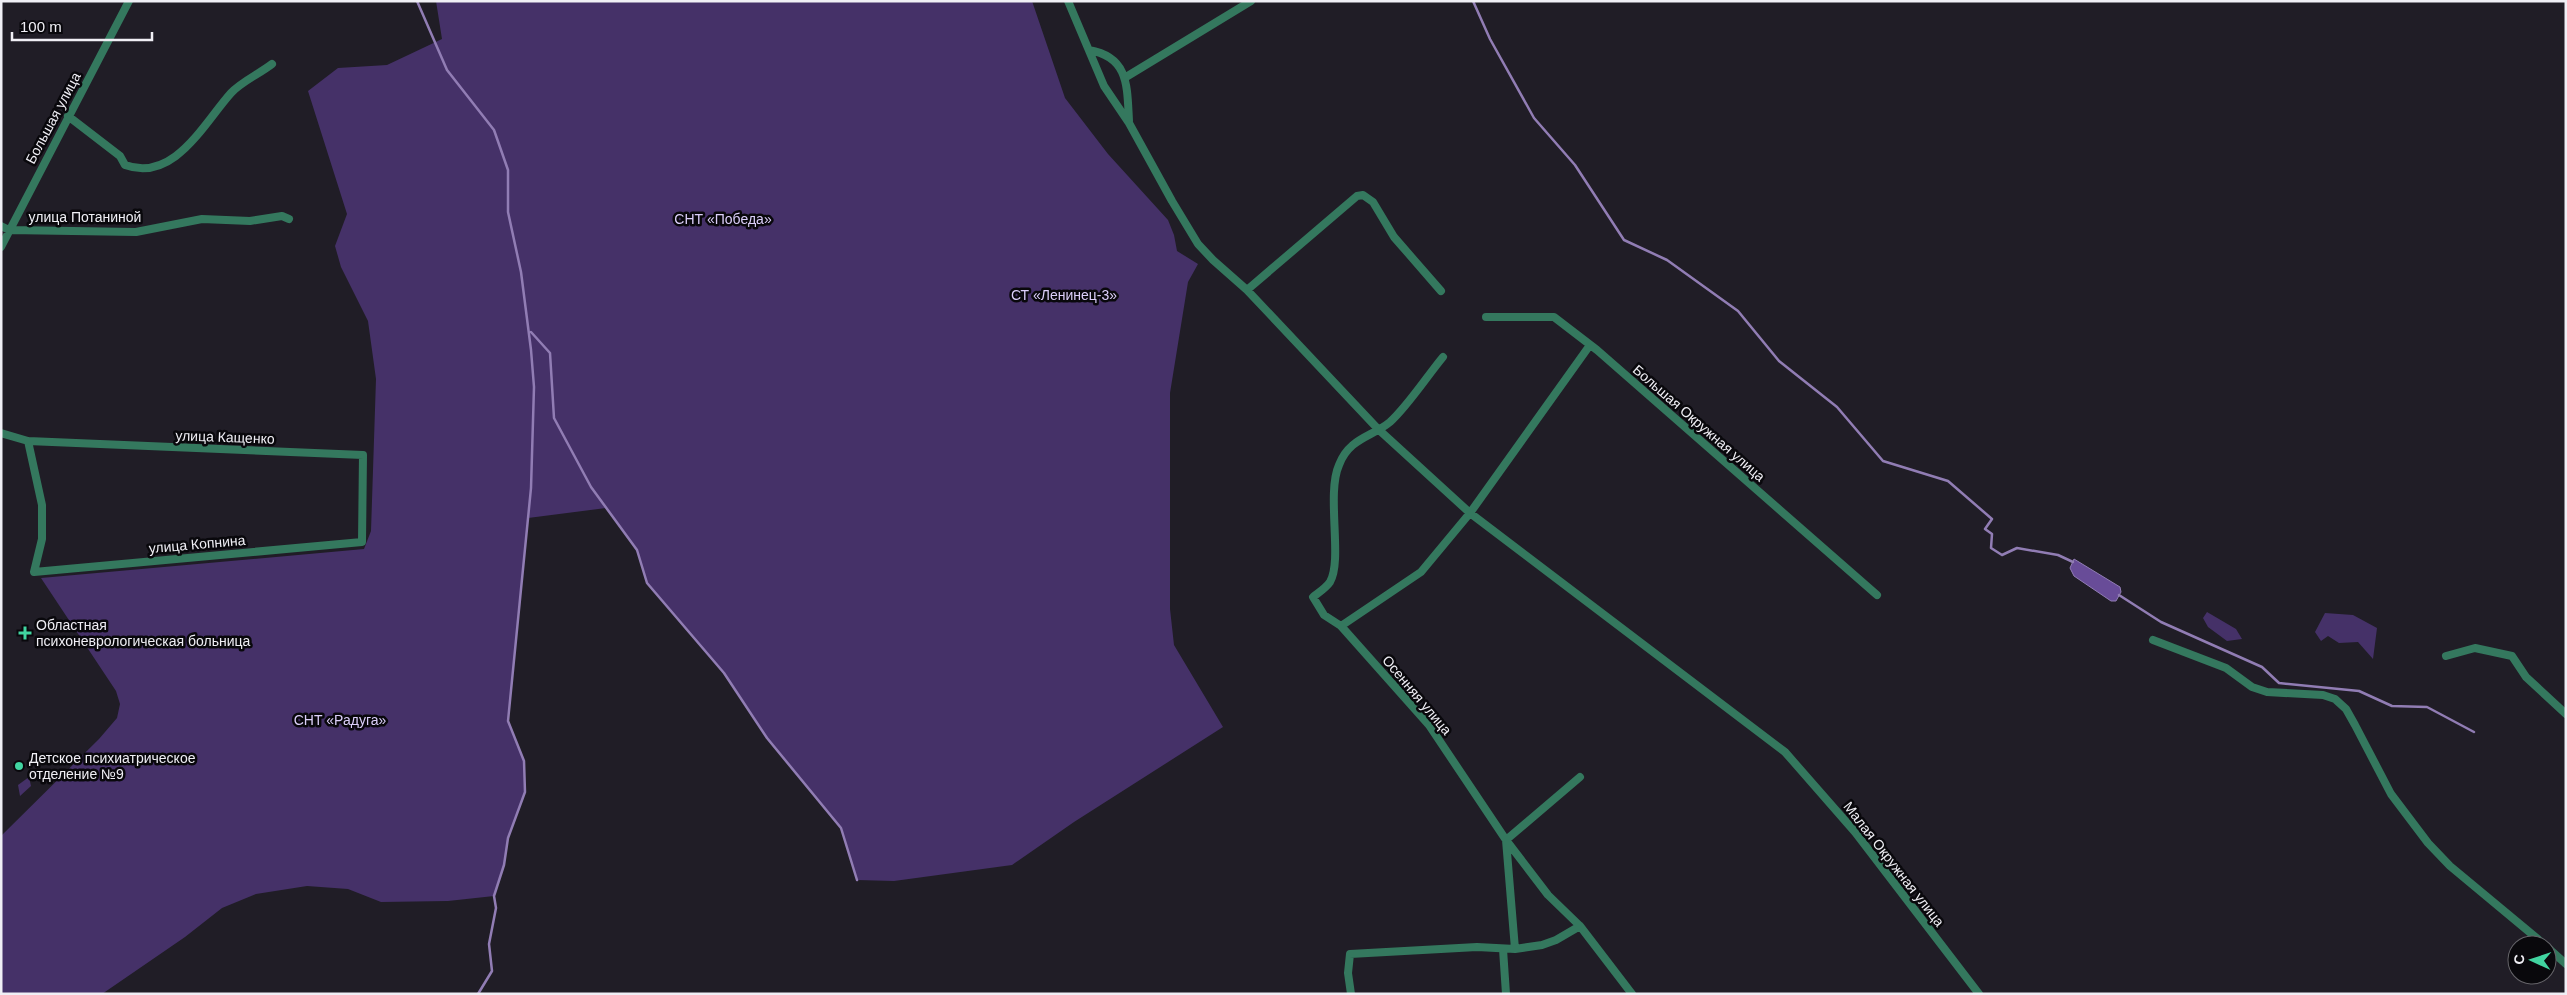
<svg xmlns="http://www.w3.org/2000/svg" width="2567" height="995" font-family="Helvetica,sans-serif">
  <rect width="100%" height="100%" fill="#201d26"/>
  <!-- green -->
  <path fill="#453168" d="M436,1H1032L1065,98L1108,154L1168,220L1174,235L1177,251L1198,264L1188,282L1170,393V609L1174,645L1223,727L1074,822L1012,865L894,881L857,880L841,828L767,738L724,673L647,583L637,550L606,508L528,518L508,721L524,761L525,792L508,838L504,865L494,896L448,901L381,902L348,889L307,886L256,894L222,908L185,937L102,994H1V836L99,739L117,718L120,704L116,691L41,578L364,549L371,531L376,379L368,321L341,267L335,246L347,214L308,91L338,68L387,65L442,39Z
    M2207,612L2236,629L2242,639L2227,641L2208,627L2203,618Z
    M2325,613L2353,615L2377,628L2373,659L2358,642L2339,643L2328,636L2321,641L2315,632Z
    M29,777L31,786L20,796L18,785Z"/>
  <!-- water -->
  <path fill="#684c98" stroke="#917db4" d="M2074,559L2120,587L2121,592L2116,601H2111L2074,576L2070,568Z"/>
  <g fill="none" stroke-linecap="round" stroke-linejoin="round">
    <!-- stream -->
    <path stroke="#917db4" stroke-width="2.5" d="M417,1L447,70L494,130L508,170V212L521,272L531,350L534,387L531,488L508,721L524,761L525,792L508,838L504,865L494,896L496,908L489,944L492,971L478,994
      M1473,1L1490,39L1534,118L1575,165L1624,240L1667,260L1738,311L1779,361L1837,407L1883,461L1948,481L1992,519L1985,529L1992,534L1991,548L2002,555L2017,548L2058,555L2073,562
      M531,332L550,353L554,418L591,487L637,550L647,583L724,673L767,738L841,828L857,880
      M2119,595L2161,622L2262,667L2279,683L2359,691L2392,706L2427,707L2474,732"/>
    <!-- minor -->
    <path stroke="#34785e" stroke-width="8" d="M1068,1L1104,86L1129,123L1172,201L1198,244L1213,260L1247,290L1378,429L1470,513L1785,752L1855,832L1979,994
      M1089,50C1129,57 1127,86 1129,121
      M1126,77L1251,1
      M68,116L120,156L125,165C174,183 204,123 231,93C241,82 259,74 272,64
      M1,226L9,230L136,232L202,219L250,221L282,216L289,219
      M1,247L129,1
      M1247,290L1357,196L1363,195L1373,202L1394,237L1441,291
      M1486,317H1554L1597,350L1877,595
      M1443,357C1428,375 1407,407 1390,422C1372,437 1349,438 1339,465C1326,494 1343,560 1330,582C1326,588 1318,593 1313,597L1324,615L1341,626L1429,725L1506,840L1548,895L1580,926L1632,994
      M1,433L28,441L363,455L362,542L34,572L42,539V505L28,441
      M1341,626L1421,572L1470,513L1590,345
      M2153,640L2226,668L2252,687L2267,692L2323,695L2335,699L2346,709L2355,725L2391,794L2428,843L2450,866L2545,945
      M2446,656L2475,648L2512,656L2526,677L2566,714
      M2547,947L2566,964
      M1503,949L1506,994
      M1515,949L1506,840L1580,777
      M1351,994L1348,973L1350,954L1477,947L1515,949L1542,945L1556,940L1580,926"/>
  </g>
  <!-- markers -->
  <g fill="#41d4a1" stroke="#09080c" stroke-width="2">
    <path d="M22.5 625.5h5v5h5v5h-5v5h-5v-5h-5v-5h5z"/>
    <circle cx="19" cy="766" r="5"/>
  </g>
  <g text-anchor="middle" stroke-width="5" stroke-linejoin="round" paint-order="stroke">
    <!-- street labels -->
    <g font-size="14" fill="#f0eff5" stroke="#09080c">
      <text transform="translate(53 118) rotate(-62)" y="5">Большая улица</text>
      <text x="85" y="222">улица Потаниной</text>
      <text transform="translate(1699 423) rotate(41)" y="5">Большая Окружная улица</text>
      <text transform="translate(225 437) rotate(2)" y="5">улица Кащенко</text>
      <text transform="translate(197 544) rotate(-5)" y="5">улица Копнина</text>
      <text transform="translate(1417 695) rotate(50)" y="5">Осенняя улица</text>
      <text transform="translate(1894 864) rotate(52)" y="5">Малая Окружная улица</text>
    </g>
    <!-- park labels -->
    <g font-size="14" fill="#dccffa" stroke="#09080c">
      <text x="723" y="224">СНТ «Победа»</text>
      <text x="1064" y="300">СТ «Ленинец-3»</text>
      <text x="340" y="725">СНТ «Радуга»</text>
    </g>
    <!-- poi labels -->
    <g font-size="14" fill="#f0eff5" stroke="#09080c" text-anchor="start">
      <text x="36" y="630">Областная<tspan x="36" dy="16">психоневрологическая больница</tspan></text>
      <text x="29" y="763">Детское психиатрическое<tspan x="29" dy="16">отделение №9</tspan></text>
    </g>
  </g>
  <!-- border -->
  <rect width="2567" height="995" fill="none" stroke="#f0eff5" stroke-width="5"/>
  <!-- north arrow -->
  <g transform="translate(2532 960) rotate(273)"><circle r="24" fill="#09080c" stroke="#656469"/>
  <path d="M0-4L9 19L0 12L-9 19Z" fill="#41d4a1"/>
  <text y="-8" font-size="14" font-weight="bold" text-anchor="middle" fill="#f0eff5">С</text>
  </g>
  <!-- scale -->
  <path d="M12 32v8h140v-8" fill="none" stroke="#f0eff5" stroke-width="2.5"/>
  <text x="20" y="32" font-size="15" fill="#f0eff5" stroke="#09080c" stroke-width="4" paint-order="stroke">100 m</text>
</svg>
